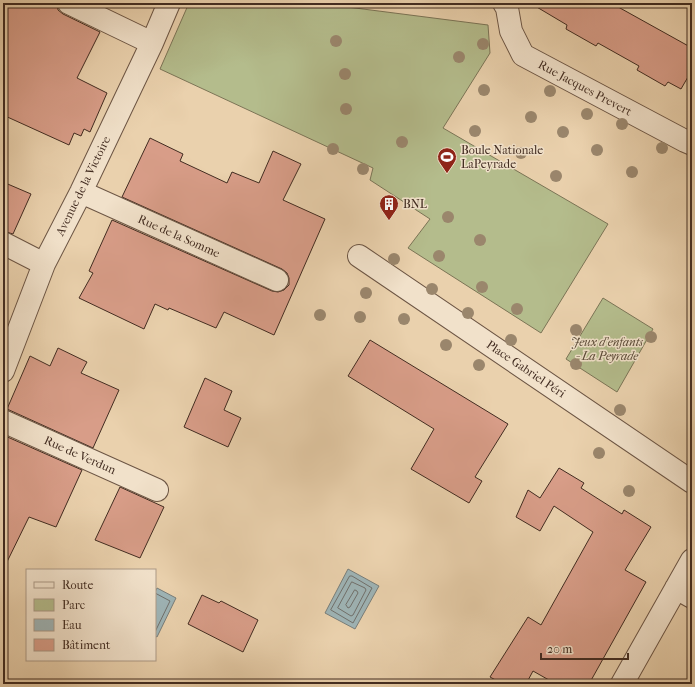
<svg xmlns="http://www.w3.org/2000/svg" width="695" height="687" font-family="'IM FELL French Canon',serif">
  <rect width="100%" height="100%" fill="#ead1ad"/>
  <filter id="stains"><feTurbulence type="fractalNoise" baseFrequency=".005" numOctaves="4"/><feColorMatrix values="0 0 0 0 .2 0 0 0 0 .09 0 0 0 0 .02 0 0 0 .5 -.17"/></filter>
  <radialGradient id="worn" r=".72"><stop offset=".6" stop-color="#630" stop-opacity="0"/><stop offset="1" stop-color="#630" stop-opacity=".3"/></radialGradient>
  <!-- green -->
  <path fill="#b4bc8c" stroke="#7b7456" d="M189,3H316L488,25L490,53L443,128L608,224L541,333L408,248L430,219L370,180L373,168L160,69Z
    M603,298L653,329L617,392L566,359Z"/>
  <!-- water -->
  <path fill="#9eb4b6" stroke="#797e7a" d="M348,569L379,586L355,629L325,613Z
    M157,588L176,598L157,637L155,636V592Z"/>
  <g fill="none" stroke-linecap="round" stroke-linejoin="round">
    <!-- shore -->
    <path stroke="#70706c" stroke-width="1" d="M350,576H352L372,588L353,623L331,610Z
      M352,582L365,588L366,590L353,615L351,616L338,608Z
      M355,590L357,591L358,593L350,607L348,608L346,605Z
      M155,593L170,601L155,632"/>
  </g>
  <!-- building -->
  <path fill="#d89d88" stroke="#422c21" d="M3,3H57L58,10L63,14L100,32L77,78L107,93L90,132L84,129L81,136L74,133L69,145L3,115Z
    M530,3H611L692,48V70L681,89L668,82L665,86L637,70L639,66L598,43L596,46L566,29L567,25Z
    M150,138L183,154L180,161L227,183L232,172L259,183L273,151L301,164L283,200L325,219L274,335L224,312L216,328L169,308L168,310L155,304L144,329L79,298L93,273L89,271L112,220L272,291L278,292L284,290L289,285V278L287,273L282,269L122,197Z
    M3,182L31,194L13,234L3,231Z
    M370,340L508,424L475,477L482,481L469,503L411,469L434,429L348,376Z
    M58,348L87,362L81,373L119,390L93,448L7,409L30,356L50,366Z
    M205,378L232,391L224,410L241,418L228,447L184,427Z
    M3,435L82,470L56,527L29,517L3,570Z
    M559,468L584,483L581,488L622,514L624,510L651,527L625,570L646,582L589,684H556L533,671L526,684H503L490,677L528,617L541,625L593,532L554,506L540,531L516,517L528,490L540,498Z
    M120,487L164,507L140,558L95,540Z
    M202,595L219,603L221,601L258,620L243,652L188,624Z"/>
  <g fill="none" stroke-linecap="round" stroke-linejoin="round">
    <!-- minor casing -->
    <g stroke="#6c5544" stroke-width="24">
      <path id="minor" d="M69,3L152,43
        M504,3L507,8L511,31L523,55L685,141L692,144
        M81,192L277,280
        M3,243L44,264
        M359,256L692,482
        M3,371L44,264L81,192L152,43L169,3
        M3,421L157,490
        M676,588L692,597
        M622,684L692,560"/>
    </g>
    <!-- minor -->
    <use href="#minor" stroke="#f1e1ca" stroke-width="22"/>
  </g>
  <!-- trees -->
  <g fill="#9a866c">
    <circle cx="336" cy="41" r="6"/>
    <circle cx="483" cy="44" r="6"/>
    <circle cx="459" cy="57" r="6"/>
    <circle cx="345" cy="74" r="6"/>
    <circle cx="484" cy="90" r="6"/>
    <circle cx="550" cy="91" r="6"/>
    <circle cx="346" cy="109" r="6"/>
    <circle cx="587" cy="114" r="6"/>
    <circle cx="531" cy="117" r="6"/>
    <circle cx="622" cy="124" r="6"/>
    <circle cx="475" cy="131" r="6"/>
    <circle cx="563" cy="132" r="6"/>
    <circle cx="402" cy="142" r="6"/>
    <circle cx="662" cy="148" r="6"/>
    <circle cx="333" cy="149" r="6"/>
    <circle cx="597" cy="150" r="6"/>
    <circle cx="521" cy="153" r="6"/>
    <circle cx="363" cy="169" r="6"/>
    <circle cx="632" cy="172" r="6"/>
    <circle cx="556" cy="176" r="6"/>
    <circle cx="448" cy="217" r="6"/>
    <circle cx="480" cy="240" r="6"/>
    <circle cx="439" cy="256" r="6"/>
    <circle cx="394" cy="259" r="6"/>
    <circle cx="482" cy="287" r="6"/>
    <circle cx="432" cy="289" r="6"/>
    <circle cx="366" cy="293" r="6"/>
    <circle cx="517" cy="309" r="6"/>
    <circle cx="468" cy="313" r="6"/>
    <circle cx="320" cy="315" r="6"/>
    <circle cx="360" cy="317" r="6"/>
    <circle cx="404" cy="319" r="6"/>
    <circle cx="576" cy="330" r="6"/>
    <circle cx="651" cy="337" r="6"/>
    <circle cx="511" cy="340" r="6"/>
    <circle cx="446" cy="345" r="6"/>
    <circle cx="576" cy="364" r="6"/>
    <circle cx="479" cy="365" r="6"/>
    <circle cx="620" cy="410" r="6"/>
    <circle cx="599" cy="453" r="6"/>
    <circle cx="629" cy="491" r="6"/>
  </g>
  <!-- icons -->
  <defs>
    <g id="stadium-pin" transform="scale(1)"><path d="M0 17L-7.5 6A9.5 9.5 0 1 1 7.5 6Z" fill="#8f2418" stroke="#f1e1ca"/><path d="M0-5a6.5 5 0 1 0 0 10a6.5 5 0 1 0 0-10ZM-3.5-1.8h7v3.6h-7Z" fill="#fff"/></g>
    <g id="building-pin" transform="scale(1)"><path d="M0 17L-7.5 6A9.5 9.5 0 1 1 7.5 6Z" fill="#8f2418" stroke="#f1e1ca"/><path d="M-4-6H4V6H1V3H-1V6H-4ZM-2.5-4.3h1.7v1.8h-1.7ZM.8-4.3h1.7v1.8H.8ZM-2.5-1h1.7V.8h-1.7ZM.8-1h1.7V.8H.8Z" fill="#fff"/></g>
  </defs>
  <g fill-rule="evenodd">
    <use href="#stadium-pin" x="447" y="157"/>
    <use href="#building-pin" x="389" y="204"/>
  </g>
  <g text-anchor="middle" stroke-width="3" stroke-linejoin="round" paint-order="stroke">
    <!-- street labels -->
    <g font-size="12" fill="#422c21" stroke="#f1e1ca">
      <text transform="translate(585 88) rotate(28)" y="4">Rue Jacques Prevert</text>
      <text transform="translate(83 186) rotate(-64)" y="4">Avenue de la Victoire</text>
      <text transform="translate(179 236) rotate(24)" y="4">Rue de la Somme</text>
      <text transform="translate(526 369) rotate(34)" y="4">Place Gabriel Péri</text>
      <text transform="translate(80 455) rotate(24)" y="4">Rue de Verdun</text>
    </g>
    <!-- poi labels -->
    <g font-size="12" fill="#422c21" stroke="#f1e1ca" text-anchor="start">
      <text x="461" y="154">Boule Nationale<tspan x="461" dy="14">LaPeyrade</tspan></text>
      <text x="403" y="208">BNL</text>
    </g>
    <!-- park labels -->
    <g font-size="12" font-style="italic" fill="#594936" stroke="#f1e1ca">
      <text x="607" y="346">Jeux d'enfants<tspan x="607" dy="14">- La Peyrade</tspan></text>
    </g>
  </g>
  <!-- margin -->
  <rect width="695" height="687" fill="none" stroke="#ead1ad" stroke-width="16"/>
  <rect x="4" y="4" width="687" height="679" fill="none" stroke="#422c21" stroke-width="2"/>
  <rect x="8" y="8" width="679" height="671" fill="none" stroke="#422c21"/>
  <!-- legend -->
  <rect x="26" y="569" width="130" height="92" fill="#f1e1ca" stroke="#ab9986"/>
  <rect x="34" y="582" width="20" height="6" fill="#f1e1ca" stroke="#ab9986"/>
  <text x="62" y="589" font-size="12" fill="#422c21">Route</text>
  <rect x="34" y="599" width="20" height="12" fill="#b4bc8c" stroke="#ab9986"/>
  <text x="62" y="609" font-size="12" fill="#422c21">Parc</text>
  <rect x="34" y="619" width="20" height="12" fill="#9eb4b6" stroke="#ab9986"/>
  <text x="62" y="629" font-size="12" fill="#422c21">Eau</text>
  <rect x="34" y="639" width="20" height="12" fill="#d89d88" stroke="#ab9986"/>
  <text x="62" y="649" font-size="12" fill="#422c21">Bâtiment</text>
  <!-- scale -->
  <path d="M541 653v6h87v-6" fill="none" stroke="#422c21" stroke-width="2"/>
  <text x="547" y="653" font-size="12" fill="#422c21" stroke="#f1e1ca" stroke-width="3" paint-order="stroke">20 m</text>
  <rect width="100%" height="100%" filter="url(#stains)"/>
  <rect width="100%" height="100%" fill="url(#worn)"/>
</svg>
